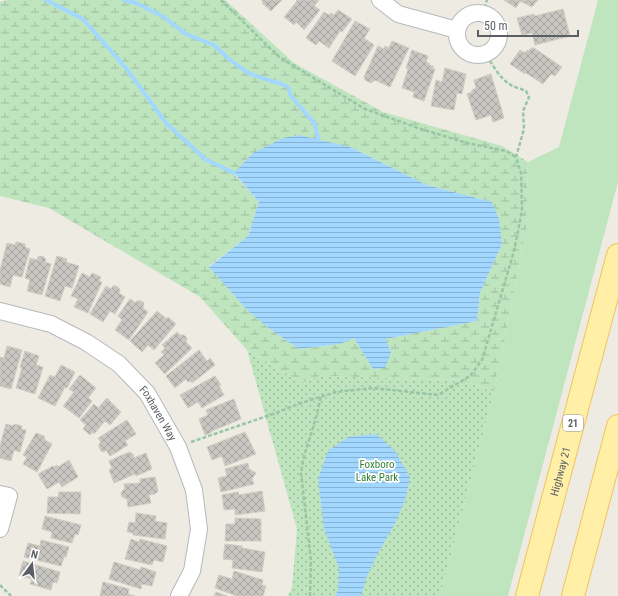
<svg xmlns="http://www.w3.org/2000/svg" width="618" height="596" font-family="'Roboto Condensed',sans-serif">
  <defs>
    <pattern id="wetland-marsh" width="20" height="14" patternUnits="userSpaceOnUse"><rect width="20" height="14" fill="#bfe5bf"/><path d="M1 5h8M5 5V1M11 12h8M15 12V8" fill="none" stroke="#9ebd9f"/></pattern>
    <pattern id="park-dots" width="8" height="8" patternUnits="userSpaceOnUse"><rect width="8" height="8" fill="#bfe5bf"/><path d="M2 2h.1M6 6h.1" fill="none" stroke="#9ebd9f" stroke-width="1.8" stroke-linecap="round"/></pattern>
    <pattern id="water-rules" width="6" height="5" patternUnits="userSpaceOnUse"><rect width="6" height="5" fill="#a2d7ff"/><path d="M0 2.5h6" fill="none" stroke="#87b2d2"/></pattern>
    <pattern id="building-cross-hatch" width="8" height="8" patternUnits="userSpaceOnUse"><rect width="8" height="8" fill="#c8c6c0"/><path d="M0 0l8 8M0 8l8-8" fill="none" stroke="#a5a4a0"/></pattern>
  </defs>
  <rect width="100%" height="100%" fill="#eeebe3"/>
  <!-- grass -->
  <path fill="#bfe5bf" d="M598,0H618V182L508,596H440L494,392L526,231L528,162L559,147Z"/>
  <!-- wetland -->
  <path fill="url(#wetland-marsh)" fill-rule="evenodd" d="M7,0H225L294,63L383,112L502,146L528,162L526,231L494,392L460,380L320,376L302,383L247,350L200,297L49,208L0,196V2ZM350,147L427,185L492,202L502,244L480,293L477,321L385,339L373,369L354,337L340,344L299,349L271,330L248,311L209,266L248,236L259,202L234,174L253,153Z"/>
  <!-- park -->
  <path fill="url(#park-dots)" d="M247,350L302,383L320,376L460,380L494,392L440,596H288L292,587L297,529Z"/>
  <!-- water -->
  <path fill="url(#water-rules)" d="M299,135L350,147L427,185L492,202L499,219L502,244L480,293L477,321L386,339L391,353L385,368L373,369L354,338L340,344L299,349L271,330L248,311L209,267L248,236L259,202L234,173L253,153L283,138Z
    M376,434L395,451L410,477L406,497L395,524L378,553L367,576L361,596H335L338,590L339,568L324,529L318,479L328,451L348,437Z"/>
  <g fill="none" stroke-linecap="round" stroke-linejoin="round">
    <!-- stream -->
    <path stroke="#a2d7ff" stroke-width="4" d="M46,0L83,19L126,68L166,123L205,159L234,173
      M124,0L136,3L162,16L186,34L214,45L229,59L248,73L268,80L279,83L288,87L291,96L315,124L318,139"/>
  </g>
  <!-- building -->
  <path fill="url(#building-cross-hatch)" stroke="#d2cdc1" d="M261,0H282L271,11L262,3L263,2Z
    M296,0H319L314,6L320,10L304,30L296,22L294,25L284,17L297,1Z
    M504,0H538L532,7L520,1L516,8Z
    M563,9L570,36L535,45L532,33L522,35L517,18L534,14L535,16Z
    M338,10L352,19L342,32L340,31L329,48L319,41L316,45L306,38L324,12L329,15L331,13L334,15Z
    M355,21L370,29L364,38L374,45L355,76L332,61Z
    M392,41L409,48L390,87L375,80L371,83L365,80L364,77L378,46L384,49L385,46L389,48Z
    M531,48H534L562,67L555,76L551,74L543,84L526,73L525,74L510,64L520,50L525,53L527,50L529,51Z
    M412,50L428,56L426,62L430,64L429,65L433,66V69H435L424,101L413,97L414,92L402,88L408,69L406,68Z
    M445,68L466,74L462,94L457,93L454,110L431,106L436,80L442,82Z
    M491,74L504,118L493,122L491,115L476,120L467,94L472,92V90L476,88L474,80Z
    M16,242L25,244V247L30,249L22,277L13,275L10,287L0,284V270L7,243L15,245Z
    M40,256L44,257L46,260L45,262L51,264L42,295L27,291L30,280L25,278L30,258L37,260L38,257Z
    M57,256L67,259L66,262L79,266L72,288L65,286L60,301L45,296Z
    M82,273L90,277L92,273L101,277L99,281L102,282L88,313L74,307L78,299L71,296Z
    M106,286L111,289L113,286H116L119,288L120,291L119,293L125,297L115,314L110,311L103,322L90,314Z
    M130,299L136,303L137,301H141L144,303L143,308L148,312L129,340L115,330L122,320L118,316Z
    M157,311L167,319L168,317L176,324L154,350L148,345L142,352L130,341Z
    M177,332L180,335H184L187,338L186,342L192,348L165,374L155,363L164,355L161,352L165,348L162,345Z
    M7,346L22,350L11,389L0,386V357L4,358Z
    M199,350L207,361L210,358L215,365L192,383L190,381L188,382L186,379L175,388L166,376Z
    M25,351L39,356L36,365L43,367L35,394L16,388L22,368L20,367Z
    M61,365L75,372L67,388L65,387L55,406L38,398L50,375L55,377Z
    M80,375L96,388L88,398L92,401L79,418L63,406L74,392L69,389Z
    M215,376L221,385L219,386L224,395L202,408L198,402L188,408L180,395Z
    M107,398L121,412L110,425L105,421L94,434L93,432L90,435L83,429L86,425L80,420L94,404L98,408Z
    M234,399L241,419L212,431V432L205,435L199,419L208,415L206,410Z
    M127,420L136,434L125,441L128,445L110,456L106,450L104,452L101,451L99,447V444L101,443L98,438Z
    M6,424L13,426L14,424L22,426L21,429L26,430L20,452L14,450L11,461L0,458V445Z
    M245,432L256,454L225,466L222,456L212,460L207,447Z
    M36,433L44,436L45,440L52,444L37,472L23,464L27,457L23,455Z
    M129,452L133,454L134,458L146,453L152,469L136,476L135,474L114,483L109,470L112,468L109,461Z
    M69,460L78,477L62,487L59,482L47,489L38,474L53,466L54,467L57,465L58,467Z
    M248,463L249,469L256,473L252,479L254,484L221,492L218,478L227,476L225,469Z
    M155,477L158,491L155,494L149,495L151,503L128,507L127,499L122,497L121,493L123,490L125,489L124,484L140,483V479Z
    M262,491L265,511L235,515V509L224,510L222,495L238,492L239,495Z
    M59,492H81L80,514L47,513L48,497H58Z
    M136,513L156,516L155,521L167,523L165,539L133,535V533L127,532L129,522L135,523Z
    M45,516L81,525L78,535L75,534L72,543L51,538L52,532L42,529Z
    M235,518L261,519V541H225L226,524H235Z
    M131,539L139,542L140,539L167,546L163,562L154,560L152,565L125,559Z
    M41,540L69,547L66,557H64L61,566L24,557L28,543L40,546Z
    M225,544L242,546V548L265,552L262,572L232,568L233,560L223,559Z
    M23,561L60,572L57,583L53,582L51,590L30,584L32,579L19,576Z
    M114,562L140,570L141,567L156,572L152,586L142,584L141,589L109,579Z
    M234,571L263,580L262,585L266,586L263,596H237L215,588L219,575L232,579Z
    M103,582L129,589L128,594L135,596H100Z
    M216,592L227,596H214Z"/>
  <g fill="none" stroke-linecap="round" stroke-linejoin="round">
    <!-- minor casing -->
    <g stroke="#b5b9bd" stroke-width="18">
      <g id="minor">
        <path d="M380,0L398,14L457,30"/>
        <circle cx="478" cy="34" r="21"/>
        <path id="s1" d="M0,311L51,324L86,342L119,364L147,393L178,447L194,490L199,529L192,571L179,596"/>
        <path d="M0,494L9,496L0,529"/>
      </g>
    </g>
    <!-- primary casing -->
    <g stroke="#f1c459" stroke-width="24">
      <g id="primary">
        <path id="s2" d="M527,596L618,255"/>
        <path d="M573,596L618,426"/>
      </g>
    </g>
    <!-- path -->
    <path stroke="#98c6a5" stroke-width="2.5" stroke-dasharray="4 2" stroke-linecap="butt" d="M221,0L279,57L365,109L418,128L467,143L506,151L516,157
      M483,14L487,0
      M191,442L273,414L301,403L336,392L373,388L438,395L470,376L482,360L514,251L522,211L521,173L516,157L524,129L523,111L529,97L526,91C522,89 516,88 511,85C500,79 492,64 485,53
      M0,585L11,596
      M310,596L311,561L301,473L304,456L316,418L321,396"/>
    <!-- minor -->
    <use href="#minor" stroke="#fff" stroke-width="16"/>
    <!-- primary -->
    <use href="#primary" stroke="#ffefa7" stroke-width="22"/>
  </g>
  <g text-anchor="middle" stroke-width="3.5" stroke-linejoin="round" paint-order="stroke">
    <!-- shield labels -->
    <rect fill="#fff" stroke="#8c8f92" stroke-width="1" x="563" y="415" width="20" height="16" rx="3"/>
    <g font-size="10" font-weight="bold" fill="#5b5f64">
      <text x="573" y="427">21</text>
    </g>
    <!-- street labels -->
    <g font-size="11" fill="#5b5f64" stroke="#fff">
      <text dy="4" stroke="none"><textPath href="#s1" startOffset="195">Foxhaven Way</textPath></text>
      <text dy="4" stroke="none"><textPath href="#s2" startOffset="129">Highway 21</textPath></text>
    </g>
    <!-- park labels -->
    <g font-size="11" fill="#348137" stroke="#fff">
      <text x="377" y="468">Foxboro<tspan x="377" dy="13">Lake Park</tspan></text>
    </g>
  </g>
  <!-- north arrow -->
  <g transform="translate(32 564) rotate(15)" stroke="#ffffff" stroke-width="3" paint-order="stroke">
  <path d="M0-3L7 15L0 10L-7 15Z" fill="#5b5f64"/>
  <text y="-6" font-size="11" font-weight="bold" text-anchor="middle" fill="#5b5f64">N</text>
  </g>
  <!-- scale -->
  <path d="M478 30v6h100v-6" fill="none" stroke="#5b5f64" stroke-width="2"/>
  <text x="484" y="30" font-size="12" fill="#5b5f64" stroke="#ffffff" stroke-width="3" paint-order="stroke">50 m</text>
</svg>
